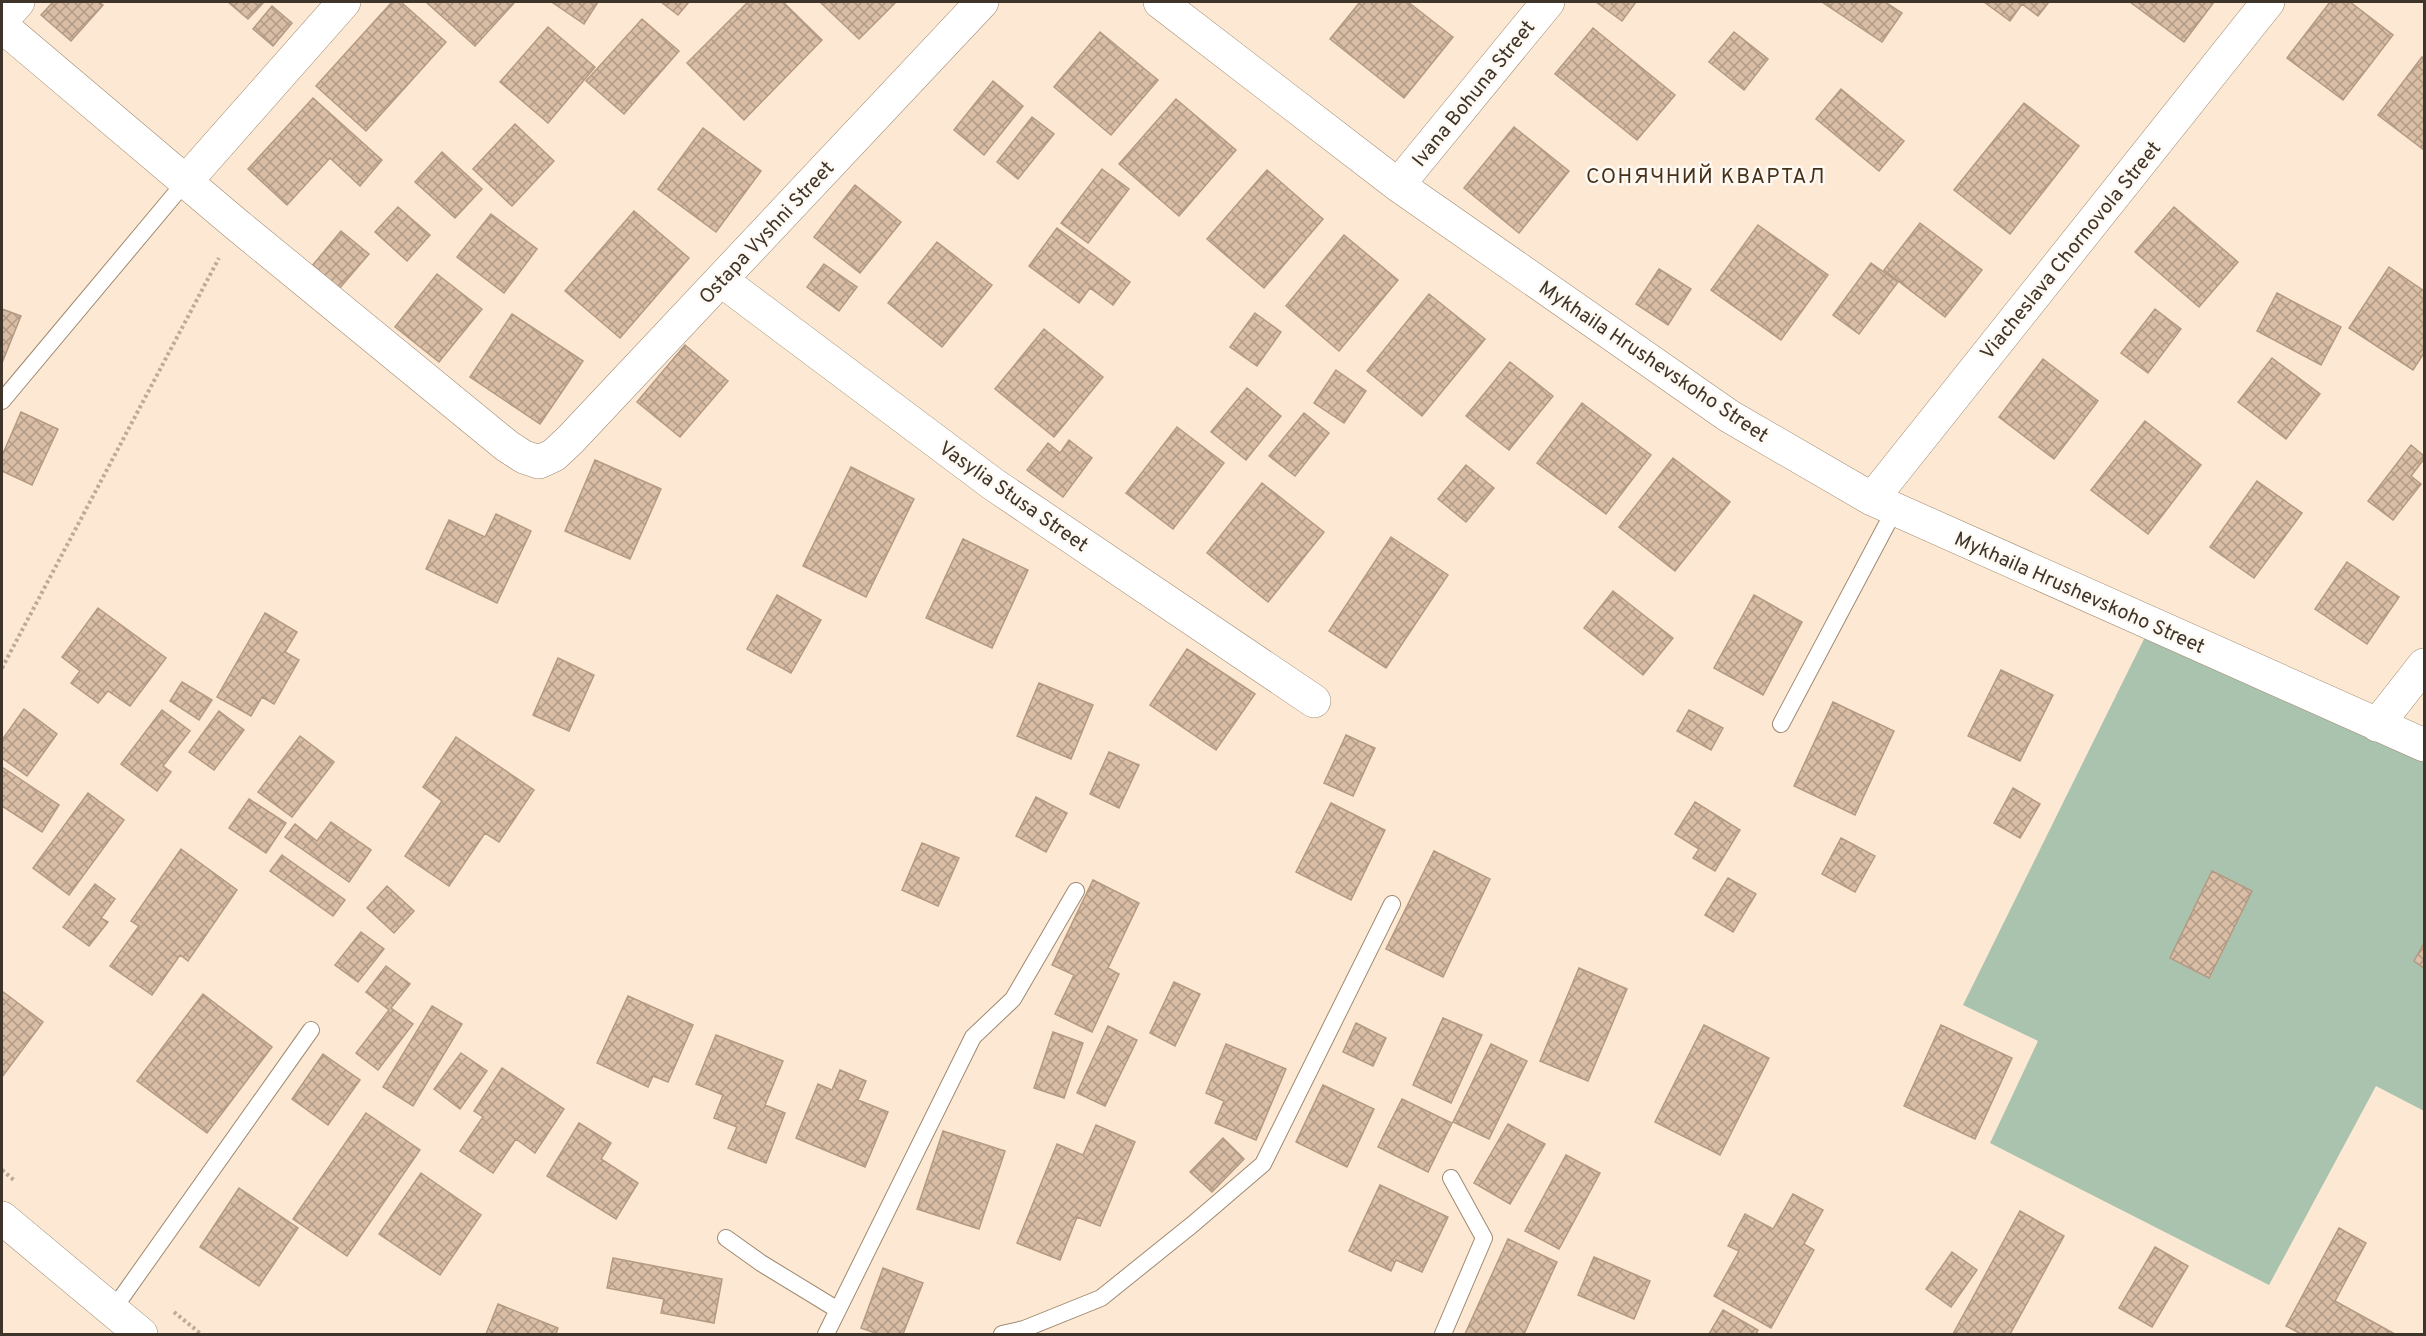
<svg xmlns="http://www.w3.org/2000/svg" width="2426" height="1336" font-family="Overpass,sans-serif">
  <defs>
    <pattern id="building-cross-hatch" width="8" height="8" patternUnits="userSpaceOnUse" patternTransform="scale(1.5)"><rect width="8" height="8" fill="#d9bda5"/><path d="M0 0l8 8M0 8l8-8" fill="none" stroke="#b19a86"/></pattern>
  </defs>
  <rect width="100%" height="100%" fill="#fde9d3"/>
  <!-- garden -->
  <path fill="#a9c3ae" d="M2146,635L2424,762V1111L2376,1086L2269,1285L1990,1143L2038,1041L1963,1005Z"/>
  <!-- building -->
  <path fill="url(#building-cross-hatch)" stroke="#b49a82" stroke-width="1.5" d="M53,2H99L103,5L71,41L41,15Z
    M228,2H264L248,19Z
    M392,2H401L446,42L366,131L316,86Z
    M426,2H515L475,46Z
    M554,2H598L584,24L553,3Z
    M661,2H689L678,15Z
    M748,2H783L822,40L744,120L687,63Z
    M820,2H896L859,39Z
    M1360,2H1408L1453,37L1404,98L1330,39Z
    M1596,2H1636L1622,21Z
    M1822,2H1885L1902,13L1882,42Z
    M1984,2H2049L2038,16L2022,4L2010,21Z
    M2130,2H2214L2184,42Z
    M2330,2H2350L2393,35L2343,100L2287,58Z
    M272,6L292,23L273,46L253,29Z
    M642,19L679,51L624,114L586,81Z
    M548,27L595,67L548,123L500,82Z
    M1593,28L1675,95L1637,140L1555,74Z
    M1100,32L1158,80L1111,135L1054,87Z
    M1734,32L1768,59L1744,90L1709,62Z
    M2422,57L2424,59V150L2378,115Z
    M993,81L1023,106L984,155L954,130Z
    M1841,89L1904,141L1879,171L1816,119Z
    M313,98L382,160L360,186L330,158L287,205L248,169Z
    M1176,99L1236,150L1179,216L1119,164Z
    M2024,103L2079,146L2010,234L1954,190Z
    M1032,117L1054,134L1018,179L997,162Z
    M515,124L554,161L512,206L473,169Z
    M1514,127L1569,171L1519,233L1464,188Z
    M703,128L761,171L716,232L658,189Z
    M442,152L482,189L455,218L415,182Z
    M1102,169L1129,189L1088,243L1061,223Z
    M1267,170L1323,219L1264,288L1207,239Z
    M855,185L901,222L860,273L814,237Z
    M398,207L430,235L407,261L375,232Z
    M2174,207L2238,262L2199,307L2135,252Z
    M634,211L689,258L620,338L565,291Z
    M491,214L537,249L504,293L457,257Z
    M1920,223L1982,270L1945,317L1884,270Z
    M1758,225L1828,275L1781,340L1711,290Z
    M1057,228L1130,282L1113,305L1090,288L1079,303L1029,266Z
    M341,231L369,254L339,289L312,266Z
    M1344,235L1398,280L1339,351L1286,306Z
    M937,242L992,285L942,347L888,303Z
    M1871,263L1898,282L1859,334L1833,315Z
    M824,264L857,287L839,311L807,287Z
    M2389,267L2424,291V353L2413,370L2349,328Z
    M1659,269L1691,289L1668,325L1636,304Z
    M437,274L482,309L439,362L395,327Z
    M2277,293L2341,327L2321,365L2257,331Z
    M1429,294L1485,339L1422,416L1367,371Z
    M2,309L21,316L2,363Z
    M2155,309L2181,329L2148,373L2121,353Z
    M1255,313L1281,332L1257,366L1230,347Z
    M512,314L583,361L540,424L470,377Z
    M1044,329L1103,377L1054,437L995,389Z
    M685,345L728,381L680,437L637,402Z
    M2272,358L2320,394L2286,439L2238,402Z
    M2043,359L2098,401L2054,459L1999,417Z
    M1510,362L1553,396L1509,450L1466,416Z
    M1336,370L1366,391L1344,423L1314,403Z
    M1247,388L1281,416L1246,460L1211,432Z
    M1582,403L1651,455L1606,514L1537,463Z
    M21,412L58,429L32,485L2,471V456Z
    M1304,413L1329,433L1295,476L1269,456Z
    M2145,421L2201,465L2148,534L2091,490Z
    M1177,427L1224,463L1173,529L1126,493Z
    M1069,440L1092,458L1063,497L1027,470L1048,443L1060,453Z
    M2411,445L2424,456V459L2411,476L2421,484L2393,520L2368,501Z
    M1673,458L1730,502L1675,571L1619,527Z
    M595,460L661,489L630,559L565,531Z
    M1466,465L1494,488L1466,522L1438,499Z
    M851,467L914,499L866,597L803,566Z
    M2257,481L2302,513L2254,578L2210,547Z
    M1262,483L1324,532L1268,602L1207,553Z
    M496,514L531,531L497,603L426,569L449,520L485,537Z
    M1391,537L1448,575L1386,668L1329,631Z
    M963,539L1028,570L992,648L926,618Z
    M2347,562L2399,597L2367,644L2315,609Z
    M1613,591L1673,638L1643,675L1584,628Z
    M777,595L821,620L791,673L747,649Z
    M1754,595L1802,622L1763,695L1714,668Z
    M98,608L166,658L130,706L108,691L98,703L71,683L80,671L62,657Z
    M265,613L297,632L285,652L299,660L274,704L262,697L251,716L217,697Z
    M1187,649L1255,694L1216,750L1150,705Z
    M558,658L594,675L569,731L533,715Z
    M2001,670L2053,695L2020,761L1968,736Z
    M182,682L212,700L199,720L170,701Z
    M1039,683L1093,705L1071,759L1017,736Z
    M1833,702L1894,731L1855,815L1794,786Z
    M24,709L57,734L27,776L2,758V740Z
    M162,710L190,731L163,766L171,772L157,791L121,764Z
    M1689,710L1723,728L1711,750L1677,731Z
    M219,711L244,730L214,770L189,752Z
    M1346,735L1375,748L1353,796L1324,783Z
    M300,736L334,762L292,817L258,792Z
    M456,737L534,790L499,842L485,833L449,886L405,856L442,801L423,787Z
    M1109,752L1139,765L1119,808L1090,794Z
    M2,767L59,805L42,832L2,806Z
    M2013,788L2040,804L2020,838L1994,823Z
    M88,793L124,820L69,895L33,868Z
    M1036,797L1067,813L1046,852L1016,836Z
    M249,799L286,823L266,853L229,828Z
    M1695,802L1740,830L1715,871L1693,858L1699,849L1675,834Z
    M1331,803L1385,830L1351,900L1296,872Z
    M331,822L371,850L349,882L285,837L295,824L317,841Z
    M1841,838L1875,856L1855,892L1822,874Z
    M922,843L959,858L938,906L902,890Z
    M181,849L237,890L188,961L180,955L152,995L110,966L139,926L131,921Z
    M1434,851L1490,879L1443,977L1386,949Z
    M282,855L345,900L333,916L270,871Z
    M2212,871L2252,891L2209,978L2170,958Z
    M1728,878L1756,894L1733,932L1705,915Z
    M1093,880L1139,903L1108,968L1119,974L1092,1032L1055,1014L1074,975L1052,965Z
    M95,884L115,899L101,918L108,922L89,946L63,927Z
    M387,886L414,911L394,933L367,908Z
    M361,932L384,949L358,982L335,965Z
    M2424,943V968L2414,961Z
    M386,966L410,984L391,1008L413,1024L378,1070L356,1053L389,1010L366,992Z
    M1579,968L1627,989L1588,1081L1540,1061Z
    M1174,982L1200,994L1175,1046L1150,1033Z
    M2,991L43,1022L2,1077Z
    M203,994L272,1047L207,1133L137,1081Z
    M628,996L693,1025L668,1082L653,1076L648,1087L597,1063Z
    M432,1006L462,1024L413,1106L383,1087Z
    M1443,1018L1482,1035L1451,1103L1413,1085Z
    M1356,1023L1386,1038L1373,1066L1343,1052Z
    M1704,1025L1769,1058L1720,1155L1655,1122Z
    M1941,1025L2012,1058L1975,1139L1904,1106Z
    M1108,1026L1137,1040L1105,1106L1077,1093Z
    M1053,1032L1083,1043L1064,1098L1034,1088Z
    M716,1035L783,1061L765,1105L785,1113L766,1163L728,1148L737,1127L714,1118L723,1095L696,1084Z
    M1226,1044L1286,1069L1256,1140L1215,1123L1224,1101L1206,1093Z
    M1491,1044L1527,1061L1489,1139L1453,1122Z
    M461,1053L487,1071L460,1109L434,1089Z
    M323,1054L360,1080L328,1125L292,1099Z
    M502,1068L564,1109L535,1153L516,1139L493,1173L460,1151L483,1117L474,1111Z
    M840,1070L866,1081L858,1100L888,1112L865,1167L796,1138L818,1084L832,1090Z
    M1323,1085L1374,1109L1347,1167L1296,1142Z
    M1402,1099L1452,1123L1428,1172L1378,1147Z
    M366,1113L420,1150L347,1256L293,1219Z
    M579,1123L611,1143L601,1159L638,1183L616,1219L547,1176Z
    M1508,1124L1545,1144L1510,1204L1474,1183Z
    M1096,1125L1135,1142L1100,1226L1077,1217L1060,1260L1017,1243L1057,1144L1083,1155Z
    M943,1131L1005,1151L979,1229L917,1209Z
    M1223,1138L1244,1159L1212,1192L1190,1172Z
    M1566,1155L1600,1173L1559,1249L1525,1231Z
    M421,1173L481,1215L440,1275L379,1234Z
    M1380,1185L1448,1217L1422,1272L1396,1260L1391,1271L1349,1251Z
    M239,1188L298,1228L259,1286L200,1247Z
    M1793,1194L1823,1210L1804,1244L1814,1250L1771,1328L1714,1296L1739,1251L1728,1246L1745,1214L1773,1229Z
    M2020,1211L2064,1236L2010,1334H1953Z
    M2339,1228L2366,1243L2335,1301L2393,1333L2392,1334H2301L2286,1326Z
    M1508,1239L1557,1262L1524,1334H1465Z
    M2155,1247L2188,1266L2152,1327L2119,1308Z
    M1952,1252L1977,1270L1951,1307L1926,1289Z
    M1594,1257L1650,1281L1634,1319L1578,1295Z
    M613,1258L722,1279L714,1323L661,1313L664,1299L607,1288Z
    M883,1268L923,1283L903,1334H878L861,1328Z
    M498,1304L558,1328L556,1334H486Z
    M1723,1310L1758,1330L1756,1334H1709Z"/>
  <g fill="none" stroke-linecap="round" stroke-linejoin="round">
    <!-- lane casing -->
    <g stroke="#a08970" stroke-width="18">
      <path id="lane" d="M2,401L186,181
        M1781,724L1895,509
        M726,1238L761,1263L838,1310
        M112,1311L311,1030
        M826,1334L973,1037L1013,999L1076,891
        M1002,1334L1024,1329L1101,1298L1193,1224L1263,1164L1392,904
        M1443,1334L1484,1238L1451,1178"/>
    </g>
    <!-- street casing -->
    <g stroke="#a08970" stroke-width="34">
      <path id="street" d="M1160,2L1398,185L1729,416L1872,499L2424,745
        M2,20L18,2
        M2,26L236,224L507,446L524,457L539,462L554,455L570,440L982,2
        M186,181L344,2
        M1398,185L1548,2
        M721,280L993,484L1314,701
        M1872,499L2268,2
        M2377,725L2424,665"/>
    </g>
    <!-- secondary casing -->
    <g stroke="#a08970" stroke-width="34">
      <path id="secondary" d="M2,1218L141,1334"/>
    </g>
    <!-- path -->
    <path stroke="#bcab99" stroke-width="4" stroke-dasharray="3 3" stroke-linecap="butt" d="M2,668L219,258
      M2,1170L15,1181
      M174,1312L201,1334"/>
    <!-- lane -->
    <use href="#lane" stroke="#fff" stroke-width="16"/>
    <!-- street -->
    <use href="#street" stroke="#fff" stroke-width="33"/>
    <!-- secondary -->
    <use href="#secondary" stroke="#fff" stroke-width="33"/>
  </g>
  <g text-anchor="middle" stroke-width="5" stroke-linejoin="round" paint-order="stroke">
    <!-- street labels -->
    <g font-size="20" fill="#3e3429" stroke="#fef9f3">
      <text transform="translate(1473 93) rotate(-51)" y="7">Ivana Bohuna Street</text>
      <text transform="translate(766 232) rotate(-47)" y="7">Ostapa Vyshni Street</text>
      <text transform="translate(2070 250) rotate(-51)" y="7">Viacheslava Chornovola Street</text>
      <text transform="translate(1654 361) rotate(34)" y="7">Mykhaila Hrushevskoho Street</text>
      <text transform="translate(1014 496) rotate(35)" y="7">Vasylia Stusa Street</text>
      <text transform="translate(2080 592) rotate(24)" y="7">Mykhaila Hrushevskoho Street</text>
    </g>
    <!-- neighbourhood labels -->
    <g font-size="21" letter-spacing="1.5" fill="#45311a" stroke="#fef9f3">
      <text x="1706" y="183">СОНЯЧНИЙ КВАРТАЛ</text>
    </g>
  </g>
  <!-- border -->
  <rect width="2426" height="1336" fill="none" stroke="#3e3429" stroke-width="6"/>
</svg>
